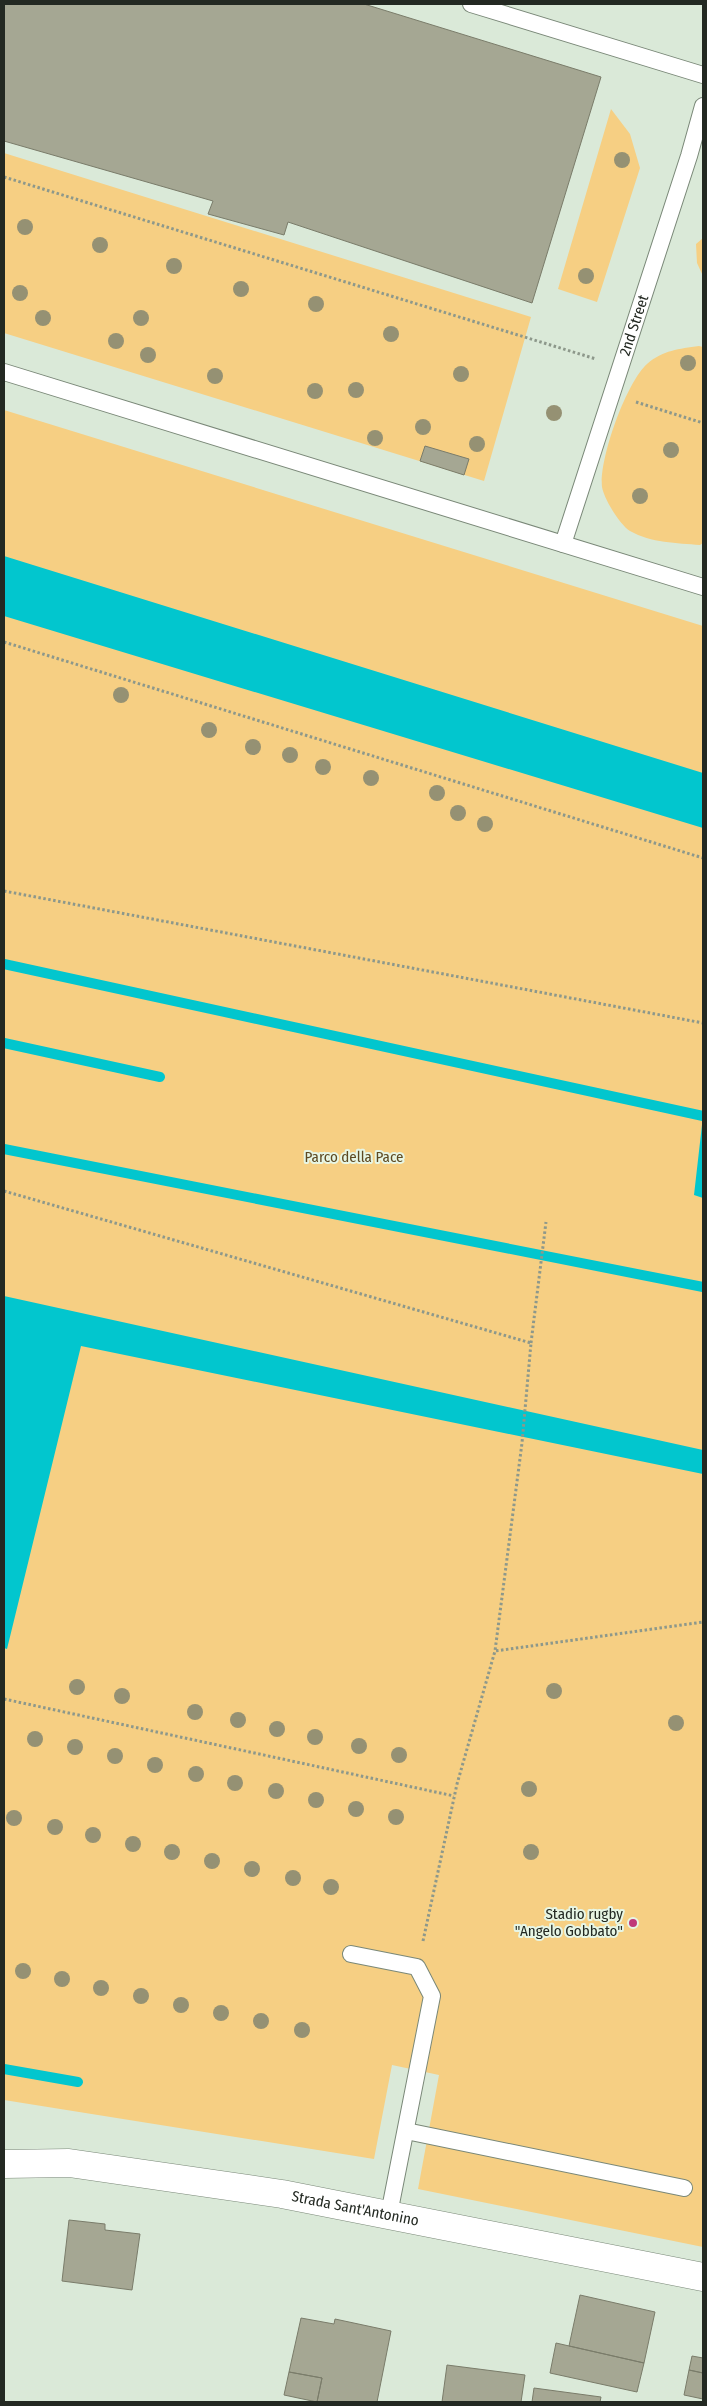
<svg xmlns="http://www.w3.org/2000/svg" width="707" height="2406" font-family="'Fira Sans Condensed',sans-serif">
  <rect width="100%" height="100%" fill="#dae9d8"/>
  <!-- green -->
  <path fill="#f6cf83" d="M611,109L630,134L640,168L597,302L558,289Z
    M4,153L531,317L484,481L4,333Z
    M703,238V276L697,263L696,244Z
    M699,346L703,347V543L700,545C677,543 651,543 630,531C620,525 604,499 602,487C599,459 626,383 647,364C663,350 679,349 699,346Z
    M4,410L703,626V2247L418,2189L439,2075L392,2065L374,2159L4,2100Z"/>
  <!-- water -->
  <path fill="#02c6ce" d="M4,556L703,773V828L4,616Z
    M703,1116V1198L694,1195Z
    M4,1296L703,1450V1474L81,1346L7,1649L4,1648Z"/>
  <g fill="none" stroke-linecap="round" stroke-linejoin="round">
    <!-- stream -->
    <path stroke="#02c6ce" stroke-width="10" d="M4,964L703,1116
      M4,1043L160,1077
      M4,1149L703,1287
      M4,2069L78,2082"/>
  </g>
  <!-- building -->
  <path fill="#a5a793" stroke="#7a7c6a" d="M4,4H364L601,77L532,303L288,222L284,235L208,214L213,201L4,141Z
    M425,446L469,459L464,475L420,461Z
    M69,2220L105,2224V2230L140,2234L132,2290L62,2281Z
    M580,2295L655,2312L644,2363L569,2346Z
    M301,2318L334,2324L335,2319L391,2331L377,2402H317L322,2378L289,2372Z
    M556,2343L644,2363L637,2392L550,2373Z
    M692,2356L703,2358V2373L689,2370Z
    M447,2365L525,2375L521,2402H442Z
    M689,2370L703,2373V2402V2399L684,2395Z
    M289,2372L322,2378L317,2402L284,2395Z
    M534,2388L601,2397L600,2402H532Z"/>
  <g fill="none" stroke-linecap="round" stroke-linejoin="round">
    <!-- lane casing -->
    <g stroke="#7a8878" stroke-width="18">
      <g id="lane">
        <path d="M471,4L703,75"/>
        <path d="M4,372L703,587"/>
        <path id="s1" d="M563,544L689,156L703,106"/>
        <path d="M351,1954L417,1967L432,1996L389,2214"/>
        <path d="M406,2131L684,2188"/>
      </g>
    </g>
    <!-- secondary casing -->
    <g stroke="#7a8878" stroke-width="29">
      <g id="secondary">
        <path id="s2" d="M4,2164L69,2163L282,2194L703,2277"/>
      </g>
    </g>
    <!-- path -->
    <path stroke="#8d988b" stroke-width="3" stroke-dasharray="2.5 2.5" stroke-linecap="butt" d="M4,177L596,359
      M636,402L703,423
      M4,642L703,858
      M4,891L703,1023
      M4,1191L531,1343L522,1443L495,1651
      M531,1343L546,1222
      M4,1699L454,1796
      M423,1941L457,1784L495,1651L703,1622"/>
    <!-- lane -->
    <use href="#lane" stroke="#fff" stroke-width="16"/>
    <!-- secondary -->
    <use href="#secondary" stroke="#fff" stroke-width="28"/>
  </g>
  <!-- trees -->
  <g fill="#959173">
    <circle cx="622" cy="160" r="8"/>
    <circle cx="25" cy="227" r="8"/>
    <circle cx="100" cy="245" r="8"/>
    <circle cx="174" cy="266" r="8"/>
    <circle cx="586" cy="276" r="8"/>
    <circle cx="241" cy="289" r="8"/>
    <circle cx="20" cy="293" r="8"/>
    <circle cx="316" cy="304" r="8"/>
    <circle cx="43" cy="318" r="8"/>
    <circle cx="141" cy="318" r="8"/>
    <circle cx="391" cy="334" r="8"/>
    <circle cx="116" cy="341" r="8"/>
    <circle cx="148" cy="355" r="8"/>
    <circle cx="688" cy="363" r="8"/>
    <circle cx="461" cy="374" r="8"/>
    <circle cx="215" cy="376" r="8"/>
    <circle cx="356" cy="390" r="8"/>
    <circle cx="315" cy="391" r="8"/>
    <circle cx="554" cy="413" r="8"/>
    <circle cx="423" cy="427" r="8"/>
    <circle cx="375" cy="438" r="8"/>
    <circle cx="477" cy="444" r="8"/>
    <circle cx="671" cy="450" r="8"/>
    <circle cx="640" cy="496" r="8"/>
    <circle cx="121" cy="695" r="8"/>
    <circle cx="209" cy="730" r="8"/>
    <circle cx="253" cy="747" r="8"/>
    <circle cx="290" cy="755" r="8"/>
    <circle cx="323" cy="767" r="8"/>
    <circle cx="371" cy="778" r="8"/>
    <circle cx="437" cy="793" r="8"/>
    <circle cx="458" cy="813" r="8"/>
    <circle cx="485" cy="824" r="8"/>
    <circle cx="77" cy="1687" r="8"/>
    <circle cx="554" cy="1691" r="8"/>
    <circle cx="122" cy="1696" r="8"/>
    <circle cx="195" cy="1712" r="8"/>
    <circle cx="238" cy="1720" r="8"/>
    <circle cx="676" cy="1723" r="8"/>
    <circle cx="277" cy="1729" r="8"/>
    <circle cx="315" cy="1737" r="8"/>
    <circle cx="35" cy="1739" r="8"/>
    <circle cx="359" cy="1746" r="8"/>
    <circle cx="75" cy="1747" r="8"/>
    <circle cx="399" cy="1755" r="8"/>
    <circle cx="115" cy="1756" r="8"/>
    <circle cx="155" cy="1765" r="8"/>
    <circle cx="196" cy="1774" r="8"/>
    <circle cx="235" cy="1783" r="8"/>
    <circle cx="529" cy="1789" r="8"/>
    <circle cx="276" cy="1791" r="8"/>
    <circle cx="316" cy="1800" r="8"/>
    <circle cx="356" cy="1809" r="8"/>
    <circle cx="396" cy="1817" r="8"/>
    <circle cx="14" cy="1818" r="8"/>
    <circle cx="55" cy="1827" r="8"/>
    <circle cx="93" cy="1835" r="8"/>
    <circle cx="133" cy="1844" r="8"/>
    <circle cx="172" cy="1852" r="8"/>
    <circle cx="531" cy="1852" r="8"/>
    <circle cx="212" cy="1861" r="8"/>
    <circle cx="252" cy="1869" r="8"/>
    <circle cx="293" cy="1878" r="8"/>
    <circle cx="331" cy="1887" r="8"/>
    <circle cx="23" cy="1971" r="8"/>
    <circle cx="62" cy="1979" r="8"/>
    <circle cx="101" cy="1988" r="8"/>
    <circle cx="141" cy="1996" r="8"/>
    <circle cx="181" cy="2005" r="8"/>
    <circle cx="221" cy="2013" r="8"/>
    <circle cx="261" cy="2021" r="8"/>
    <circle cx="302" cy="2030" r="8"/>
  </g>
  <!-- markers -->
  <circle fill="#c03978" stroke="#e7f6e5" stroke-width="2" cx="633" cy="1923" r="5"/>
  <g text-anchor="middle" stroke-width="4" stroke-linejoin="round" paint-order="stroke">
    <!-- street labels -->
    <g font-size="15" fill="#232922" stroke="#e7f6e5">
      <text dy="5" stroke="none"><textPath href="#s1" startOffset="230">2nd Street</textPath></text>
      <text dy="5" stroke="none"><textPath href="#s2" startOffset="355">Strada Sant'Antonino</textPath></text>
    </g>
    <!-- park labels -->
    <g font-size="15" fill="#5d4921" stroke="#e7f6e5">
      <text x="354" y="1162">Parco della Pace</text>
    </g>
    <!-- poi labels -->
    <g font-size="15" fill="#232922" stroke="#e7f6e5" text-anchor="end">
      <text x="623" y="1919">Stadio rugby<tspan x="623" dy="17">"Angelo Gobbato"</tspan></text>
    </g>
  </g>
  <!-- border -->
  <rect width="707" height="2406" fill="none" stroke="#232922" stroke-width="10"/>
</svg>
